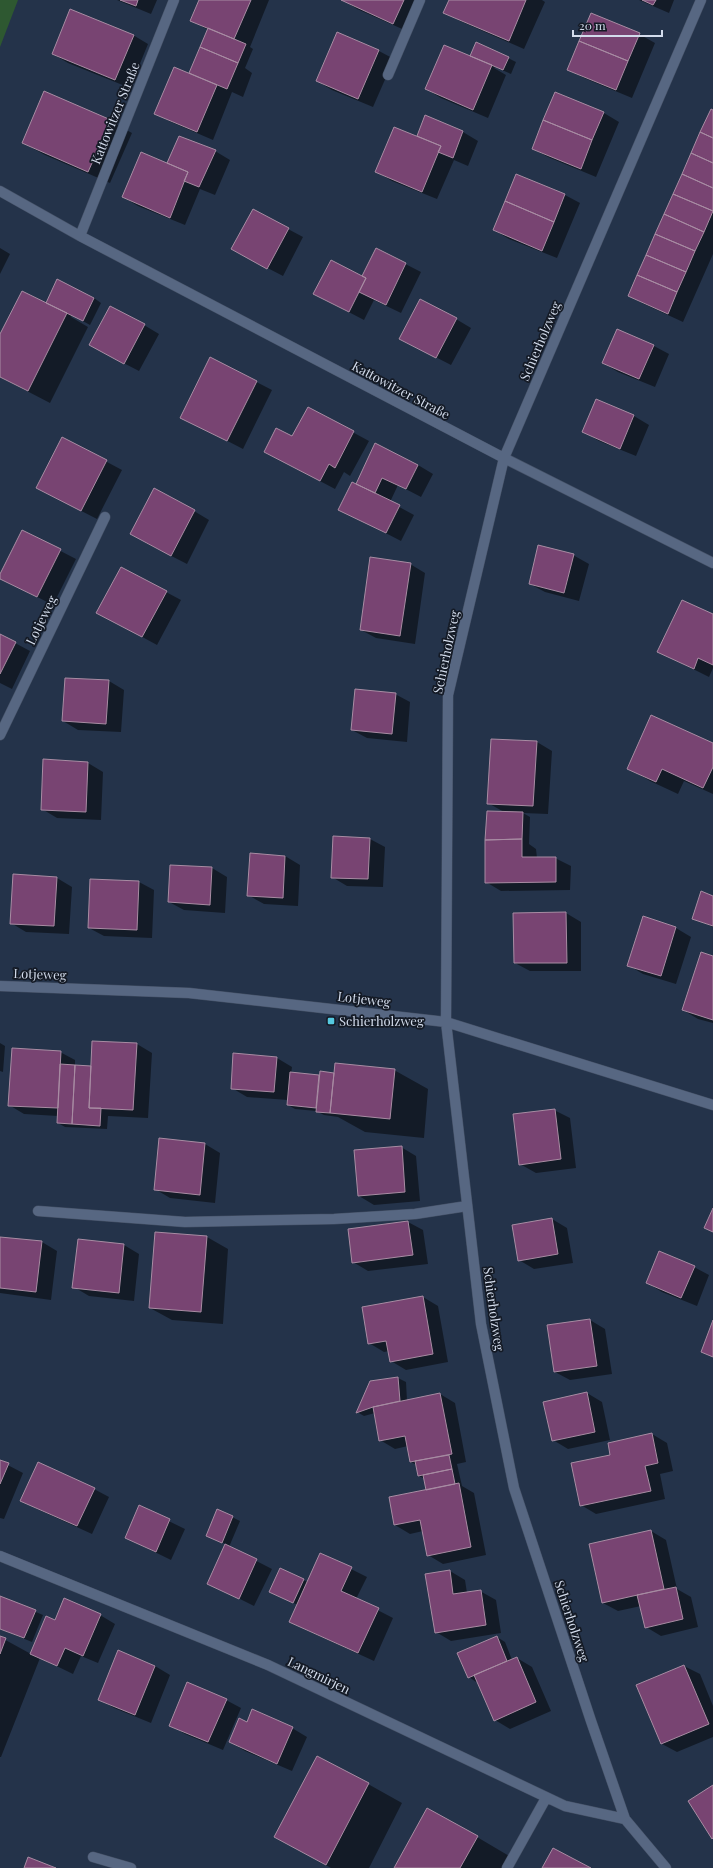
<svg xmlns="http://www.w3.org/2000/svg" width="713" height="1868" font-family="'Playfair Display',serif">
  <rect width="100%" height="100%" fill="#24334a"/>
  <!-- green -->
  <path fill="#2e5831" d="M0,0H18L0,47Z"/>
  <!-- shadow -->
  <path fill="#0007" d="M117,0H157L151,14Z
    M200,0H269L250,47L253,49L245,68L252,73L243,97L232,92L213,140L171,122L156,114L190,75L208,30L191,20Z
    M343,0H422L409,32L357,9Z
    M450,0H542L545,2L524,49L460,21L444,12Z
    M639,0H674L669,13Z
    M639,34L655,43L632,98L584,78L569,70Z
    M133,35L148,44L130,88L68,63L53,54Z
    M379,51L394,59L373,107L332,90L317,81Z
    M508,58L516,62L511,74L495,67L494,68L506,75L488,118L441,98L426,89L475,59Z
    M556,93L604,113L619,122L596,177L548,157L533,149Z
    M713,111V254L683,322L644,304L629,296Z
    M425,117L463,132L478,141L468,166L454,160L437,199L392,181L377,172L417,137Z
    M110,121L132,133L110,183L45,155L23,143Z
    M180,137L215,151L230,160L215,195L200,189L185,225L138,206L123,197L168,164Z
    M517,175L565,195L580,203L557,258L509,239L494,230Z
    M288,229L303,237L283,276L248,258Z
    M0,248L10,254L0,274Z
    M376,249L421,272L401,313L374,300L364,320L314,294L362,277Z
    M94,298L101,303L90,325L72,315L71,317L88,327L50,403L0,377V336L51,306Z
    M456,319L471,328L451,365L416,347Z
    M144,325L159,334L139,371L106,354Z
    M654,346L669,354L655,387L618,372L603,363Z
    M210,358L272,390L243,449L181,417Z
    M597,401L634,416L649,425L636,456L599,441L584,432Z
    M308,408L369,441L350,476L344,472L335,489L265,452L293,438Z
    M62,438L122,470L97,519L52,496Z
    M418,465L433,474L421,497L398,485L390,502L414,515L401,541L339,509L356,485Z
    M194,511L209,520L187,564L146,543Z
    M22,531L76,559L53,605L0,578Z
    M573,555L589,564L579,601L545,592L530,584Z
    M410,564L425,573L415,644L376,638L361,630Z
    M166,592L181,600L157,645L113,621Z
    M713,615V668L709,677L659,652Z
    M0,635L30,651L12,689L0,683Z
    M109,681L124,690L121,732L78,730L63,721Z
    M395,694L410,702L407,742L367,738L352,730Z
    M492,740L537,742L552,751L548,814L523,813L530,817L529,844L536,849L537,858H555L571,866L570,890L501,891L486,882L504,812L488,803Z
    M713,744V794L684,781L678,794L650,781L628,768Z
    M88,763L103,772L101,820L57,818L42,809Z
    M370,839L385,847L383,887L347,886L332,877Z
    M251,855L285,856L300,865L298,906L264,904L248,895Z
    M171,866L212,868L227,877L225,913L184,910L169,902Z
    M14,876L57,878L72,887L69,934L26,932L11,923Z
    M91,880L139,882L154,890L152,938L104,936L89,928Z
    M713,897V927L693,918Z
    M566,913L581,922V971H530L515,963Z
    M643,917L676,928L691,937L676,984L643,974L628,965Z
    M713,957V1023L698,1019L683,1010Z
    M0,1043L5,1046L3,1072L0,1071Z
    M137,1044L152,1053L148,1118L108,1116L107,1129L65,1127L58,1123V1116L24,1114L9,1105L60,1052L75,1060V1066L91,1067Z
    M277,1058L292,1067L291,1074L320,1076L394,1070L428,1089L424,1138L365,1132L338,1117L324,1115L316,1111L295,1109L288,1105V1100L247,1097L232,1088Z
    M554,1110L570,1118L576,1168L536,1173L520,1164Z
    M160,1139L205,1144L220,1153L215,1203L170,1198L155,1189Z
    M401,1147L416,1156L420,1201L374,1205L359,1196Z
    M552,1219L567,1228L573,1263L534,1269L519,1260Z
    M408,1222L423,1230L428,1264L368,1271L353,1262Z
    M207,1237L228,1249L223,1324L172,1320L150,1308Z
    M0,1238L42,1242L57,1251L51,1300L0,1293Z
    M79,1240L124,1245L139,1254L134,1301L89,1296L74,1287Z
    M694,1267L709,1275L697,1306L662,1292L647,1283Z
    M423,1297L438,1306L448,1362L406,1370L391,1361L389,1351L384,1352L369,1343Z
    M590,1320L605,1329L612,1374L570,1380L555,1372Z
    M398,1378L406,1382L407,1401L440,1394L455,1403L466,1462L457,1464L462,1486L474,1493L486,1555L443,1564L428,1555L423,1531L410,1534L395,1525L390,1498L427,1491L425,1479L419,1476L417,1465L411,1462L408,1446L395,1449L380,1440L375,1413L364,1416L357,1412L371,1382Z
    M587,1393L602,1402L610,1440L568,1449L553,1440Z
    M652,1434L667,1443L673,1471L660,1474L665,1499L596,1514L581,1505L611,1456Z
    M0,1461L23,1473L4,1519L0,1518Z
    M94,1489L109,1497L92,1534L37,1509L22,1500Z
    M140,1507L185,1529L171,1560L126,1538Z
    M218,1510L240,1521L229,1547L272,1569L254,1606L208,1583L226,1544L215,1540Z
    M651,1531L666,1540L677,1589L691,1597L698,1627L661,1636L646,1627L641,1606L618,1611L603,1603Z
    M321,1554L367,1577L356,1599L393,1618L374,1661L306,1630L291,1622L298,1605L278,1596L303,1580L308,1582Z
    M450,1571L465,1580L467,1593L480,1591L496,1600L501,1633L451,1641L436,1632Z
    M0,1597L43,1615L32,1642L0,1629Z
    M100,1615L115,1624L98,1663L81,1656L73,1674L40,1658L1,1757H0V1637L31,1654L55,1621Z
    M497,1637L505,1642L512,1660L517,1658L532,1667L551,1711L510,1729L495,1720L478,1681L476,1682L469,1677Z
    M155,1666L170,1675L151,1723L114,1708L99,1699Z
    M684,1666L700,1674L713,1706V1737L677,1752L662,1744L637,1685Z
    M226,1700L241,1708L223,1750L185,1734L170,1725Z
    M248,1723L292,1728L307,1737L292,1771L245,1751L230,1742Z
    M368,1784L402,1803L369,1868H331L276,1837Z
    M477,1837L511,1857L505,1868H395Z"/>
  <!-- building -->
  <path fill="#784472" stroke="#a88ca3" d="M120,0H138L136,6Z
    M199,0H251L234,39L190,21Z
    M341,0H404L393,24Z
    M449,0H526L509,41L443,13Z
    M642,0H656L653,5Z
    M70,9L134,35L115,80L52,54Z
    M591,13L640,33L628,61L579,41Z
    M208,28L246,44L238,63L200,47Z
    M337,32L379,50L358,99L316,81Z
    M579,41L628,61L616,90L567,70Z
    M476,42L509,57L503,70L470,56Z
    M444,45L492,65L473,110L425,89Z
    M200,47L238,63L227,89L189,73Z
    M174,67L217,85L197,132L154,114Z
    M44,91L111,120L88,172L22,143Z
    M555,92L604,112L592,140L543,120Z
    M711,109L713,110V138L700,132Z
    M425,115L463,131L453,158L438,152L441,146L417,136Z
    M543,120L592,140L581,169L532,149Z
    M394,127L441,146L422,192L375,172Z
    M700,132L713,138V163L691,153Z
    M179,136L216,150L199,187L184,181L188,172L167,163Z
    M141,152L188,172L170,218L122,197Z
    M691,153L713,163V188L682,174Z
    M516,174L565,194L554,222L505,201Z
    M682,174L713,188V211L673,194Z
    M673,194L713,211L704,232L664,214Z
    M505,201L554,222L542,251L493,230Z
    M253,209L289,228L267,269L231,249Z
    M664,214L704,232L695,251L655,234Z
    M655,234L695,251L686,272L646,255Z
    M376,248L406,263L386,305L359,292L366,278L362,276Z
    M646,255L686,272L677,292L637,275Z
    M331,260L366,278L349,312L313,294Z
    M637,275L677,292L668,314L628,296Z
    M57,279L94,298L83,321L46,303Z
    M22,291L67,313L28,391L0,377V334Z
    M420,299L457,318L436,358L399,339Z
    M110,306L145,324L124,364L89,345Z
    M617,329L654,345L639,379L602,363Z
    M210,357L257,381L227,441L180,418Z
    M596,399L634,415L620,449L582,432Z
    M308,407L354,431L335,468L329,464L320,481L264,452L276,428L292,436Z
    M62,437L107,460L81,511L36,488Z
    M375,443L418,465L406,489L382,478L375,493L356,484Z
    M352,482L400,505L386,533L338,510Z
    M154,488L195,510L171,556L130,534Z
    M22,530L61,549L37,597L0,579V574Z
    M538,545L574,554L564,593L529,584Z
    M370,557L411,563L400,636L360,630Z
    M121,567L167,591L142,637L96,613Z
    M682,600L713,614V665L698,658L694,669L657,652Z
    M0,634L16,642L0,674Z
    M65,678L109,680L106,724L62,721Z
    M355,689L396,693L392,734L351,730Z
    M651,715L713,743V767L703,788L662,769L656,782L627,769Z
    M491,739L537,741L533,806L487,804Z
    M43,759L88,762L86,812L41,810Z
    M487,811L523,812L522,839L485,840Z
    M333,836L370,838L368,879L331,878Z
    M522,839V857H556V882L485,883V840Z
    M250,853L285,856L283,898L247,896Z
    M170,865L212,867L210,905L168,902Z
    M13,874L57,877L54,926L10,924Z
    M90,879L139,881L137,930L88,928Z
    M701,891L713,896V926L692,919Z
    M566,912L567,963H514L513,913Z
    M643,916L676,927L661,976L627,966Z
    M701,952L713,956V1020L682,1010Z
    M92,1041L137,1043L133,1110L89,1108Z
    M12,1048L61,1051L58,1108L8,1106Z
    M233,1053L277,1057L274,1092L231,1089Z
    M335,1063L395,1069L390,1119L330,1113Z
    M60,1064L75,1065L72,1124L57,1123Z
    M75,1065L91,1066L89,1108H101L100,1126L72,1124Z
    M320,1071L334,1073L330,1113L316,1112Z
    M290,1072L319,1075L316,1108L287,1105Z
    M555,1109L561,1159L519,1165L513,1114Z
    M159,1138L205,1143L200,1195L154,1190Z
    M402,1146L405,1192L358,1196L354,1150Z
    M713,1208V1232L704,1228Z
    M552,1218L558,1254L518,1261L512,1225Z
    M408,1221L413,1255L352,1263L348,1229Z
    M155,1232L207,1236L201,1312L149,1308Z
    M0,1237L42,1241L36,1292L0,1288Z
    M78,1239L124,1244L119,1293L72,1288Z
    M659,1251L695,1266L681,1298L646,1283Z
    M423,1296L433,1354L390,1362L386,1341L368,1344L362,1307Z
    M590,1319L597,1366L554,1372L547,1325Z
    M713,1320V1357L701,1352Z
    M398,1377L400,1401L373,1407L356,1413L370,1381Z
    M587,1392L595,1432L552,1441L543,1402Z
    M440,1393L452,1454L410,1462L405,1436L379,1441L373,1407Z
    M652,1433L658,1463L645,1466L651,1491L580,1506L571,1463L610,1455L608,1443Z
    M449,1455L452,1469L418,1476L415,1461Z
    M0,1460L9,1463L0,1484Z
    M38,1462L95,1488L77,1526L20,1501Z
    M452,1469L455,1484L426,1490L423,1475Z
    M459,1483L471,1547L427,1556L420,1520L394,1525L389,1497Z
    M139,1505L170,1519L156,1552L125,1538Z
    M217,1509L233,1516L222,1543L206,1536Z
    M651,1530L664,1589L602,1603L589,1544Z
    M225,1544L257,1559L239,1599L207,1584Z
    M320,1553L352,1567L341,1591L379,1608L358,1653L289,1622Z
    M280,1568L304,1579L293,1603L269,1592Z
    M450,1570L453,1594L481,1590L486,1625L435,1633L425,1574Z
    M676,1587L683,1619L645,1628L637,1595Z
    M0,1596L36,1610L24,1638L0,1629Z
    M64,1598L101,1614L83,1656L65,1648L57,1666L30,1654L46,1616L55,1620Z
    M0,1636L6,1638L0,1654Z
    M497,1636L507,1661L468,1678L457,1653Z
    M118,1650L155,1666L135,1715L98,1700Z
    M517,1657L536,1702L494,1721L474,1675Z
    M684,1665L709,1724L661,1744L636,1685Z
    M187,1682L227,1699L208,1742L169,1726Z
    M252,1709L293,1727L277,1764L229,1742L239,1718L247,1722Z
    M317,1756L369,1783L326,1865L274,1837Z
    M713,1785V1838L712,1839L688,1801Z
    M427,1808L478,1836L460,1868H394Z
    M553,1848L591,1868H542Z
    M28,1857L56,1868H24Z"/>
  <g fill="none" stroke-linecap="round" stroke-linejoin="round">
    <!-- minor casing -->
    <g stroke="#445065" stroke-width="11">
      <path id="minor" d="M388,75L420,0
        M0,191L80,236L504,458L713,563
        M80,236L174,0
        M0,735L105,517
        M0,986L189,993L446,1022L713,1105
        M38,1211L185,1222L334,1219L415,1214L467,1206
        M0,1556L268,1665L565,1806L625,1819
        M93,1857L131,1868
        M507,1868L546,1798
        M666,1868L625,1819L591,1721L514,1488L481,1324L446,1022L448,695L504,458L701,0"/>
    </g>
    <!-- minor -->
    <use href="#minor" stroke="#576782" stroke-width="10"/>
  </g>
  <!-- markers -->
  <rect fill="#56c9e0" stroke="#141a25" stroke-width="1.5" x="327" y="1017" width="8" height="8" rx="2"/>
  <g text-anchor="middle" stroke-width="3.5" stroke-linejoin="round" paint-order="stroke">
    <!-- street labels -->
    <g font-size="13" fill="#d3dcec" stroke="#141a25">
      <text transform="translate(115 113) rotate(-68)" y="5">Kattowitzer Straße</text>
      <text transform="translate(540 341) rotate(-67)" y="5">Schierholzweg</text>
      <text transform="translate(401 390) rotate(28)" y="5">Kattowitzer Straße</text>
      <text transform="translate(41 620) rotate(-64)" y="5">Lotjeweg</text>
      <text transform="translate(446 652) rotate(-78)" y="5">Schierholzweg</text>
      <text transform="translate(40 974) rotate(2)" y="5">Lotjeweg</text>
      <text transform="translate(364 999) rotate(7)" y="5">Lotjeweg</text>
      <text transform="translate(494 1309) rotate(82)" y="5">Schierholzweg</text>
      <text transform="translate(572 1621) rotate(72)" y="5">Schierholzweg</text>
      <text transform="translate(319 1675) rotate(26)" y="5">Langmirjen</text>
    </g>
    <!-- poi labels -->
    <g font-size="13" fill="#d3dcec" stroke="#141a25" text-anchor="start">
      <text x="339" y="1026">Schierholzweg</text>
    </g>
  </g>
  <!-- scale -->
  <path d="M573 30v6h89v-6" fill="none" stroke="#d3dcec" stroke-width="2"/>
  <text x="579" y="30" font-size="12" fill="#d3dcec" stroke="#141a25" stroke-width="3" paint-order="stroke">20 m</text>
</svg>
